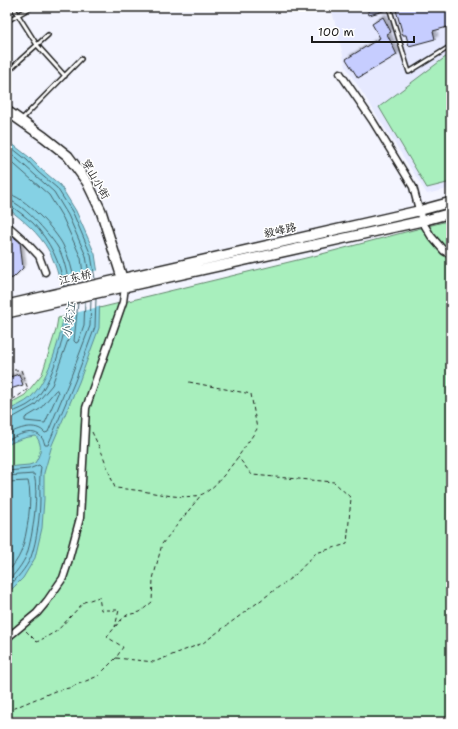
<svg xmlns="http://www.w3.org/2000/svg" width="458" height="729" font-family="'Shantell Sans','LXGW WenKai TC',sans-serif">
  <defs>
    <filter id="shadow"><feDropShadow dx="3" dy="-3" stdDeviation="1" flood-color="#0004"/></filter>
  </defs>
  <rect width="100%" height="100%" fill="#f4f5ff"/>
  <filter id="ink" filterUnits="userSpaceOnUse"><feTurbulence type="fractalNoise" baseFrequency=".025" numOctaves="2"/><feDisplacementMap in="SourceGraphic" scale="8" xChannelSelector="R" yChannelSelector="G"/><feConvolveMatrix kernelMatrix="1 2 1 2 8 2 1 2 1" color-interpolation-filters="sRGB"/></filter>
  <g filter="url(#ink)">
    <!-- built -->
    <path fill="#e6e9ff" d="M331,7H451V188L427,194L346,67Z"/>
    <!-- green -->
    <path fill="#a8efbd" stroke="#62866c" d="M451,53V182L427,188L379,107Z
      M451,220V722H7V405L25,395L42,374L56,330L58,318L318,255Z"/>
    <!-- water -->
    <path fill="#85d1e4" stroke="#5b8994" d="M7,140L29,157L41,169L60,185L76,211L95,254L100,287L99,328L79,382L52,445L44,473V499L42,528L35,558L23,578L7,594V467L29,465L35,463C41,453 43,446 36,436C25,437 17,440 7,445V411C14,407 25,403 31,397C49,379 63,333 64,307C64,293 56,263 49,251C39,233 23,220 7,208Z"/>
    <!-- pier -->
    <path fill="#f4f5ff" d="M100,270L102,287V306L60,317L62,307L57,279Z"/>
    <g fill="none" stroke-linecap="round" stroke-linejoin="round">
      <!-- shore -->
      <path stroke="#46646c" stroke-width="1" d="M7,144L27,160L38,172L57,188L73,213L91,255L95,279
        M7,150L54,192L68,215L86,256L90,280
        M7,158L49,195L63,218L81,258L84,282
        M7,194C23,194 56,231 63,245C69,257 73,271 75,284
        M7,200C21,201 49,234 57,246C64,257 67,273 69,285
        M7,205L11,206C18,211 26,217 33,223C50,241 60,262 64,286
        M78,303L74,341L76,343L78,342L84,325L85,301
        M57,390L58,393L45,423L25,421V418L40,409L55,391Z
        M7,414L10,413C17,410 26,407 32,402C53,386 67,330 67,305
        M7,419L12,418L35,405L52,385L68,340L72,304
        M7,435C18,428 36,422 45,433L48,432L70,379L90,326L91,300
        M7,441C20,433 40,425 45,445H48L75,381L95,327L96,299
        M7,471L29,469L39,465L41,467C39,477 40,488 40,498C40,516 37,540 31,557C26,569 16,579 7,589
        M7,476L34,474C39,493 33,535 27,554C23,564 15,574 7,582
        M7,482L28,481C33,497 27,536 21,552C18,560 12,567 7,573"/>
    </g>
    <!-- building -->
    <path fill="#c6cdff" stroke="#1c1c1c" filter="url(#shadow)" d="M367,7H386L387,10L369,15Z
      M401,7H451V26L433,31L435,39L409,46L406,35H403L396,10Z
      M383,17L391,32L387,34L397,55L358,78L346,59L380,38L372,24Z
      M7,232L20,242L23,268L13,278L7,279Z
      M19,374L23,385L7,390V378Z"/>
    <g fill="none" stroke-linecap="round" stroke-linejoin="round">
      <!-- lane casing -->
      <g stroke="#1c1c1c" stroke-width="6">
        <path id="lane" d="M13,7L37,45L65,76
          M389,7L409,72L451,46
          M7,21L32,7
          M7,73L20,60L48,35
          M22,119L81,59"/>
      </g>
      <!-- street casing -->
      <g stroke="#1c1c1c" stroke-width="9">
        <path id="street" d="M340,73L372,120L413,187L422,221L431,236L444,251L451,255
          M7,225L25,241L39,256L45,272
          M7,638L37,613L47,601L63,578L67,566L80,518L86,408L123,302L125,287"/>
      </g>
      <!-- secondary casing -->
      <g stroke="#1c1c1c" stroke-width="12">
        <path id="secondary" d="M7,111L44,137L68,156L87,182L101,211L124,284
          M7,305L418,211L451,202
          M7,313L422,221L451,213"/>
      </g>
      <!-- path -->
      <path stroke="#1c1c1c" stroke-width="1" stroke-dasharray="4 3" stroke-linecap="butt" d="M7,370H21L28,389L17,397L7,402
        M92,432L102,453L115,488C126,489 137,490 148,492C166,495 182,499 200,495C218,490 246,445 257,429L251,394L189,382
        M26,631L37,642L57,631L84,602L99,597L101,610H119L115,627
        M116,658L154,662L203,643L295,575L316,553L347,544L351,498L334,482L252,475L238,457
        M7,711L55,691L69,688L98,676L116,658L123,647L107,637L120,621L127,615L140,612L152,602L153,579L162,544L201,495"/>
      <!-- lane -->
      <use href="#lane" stroke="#fff" stroke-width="3"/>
      <!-- street -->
      <use href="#street" stroke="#fff" stroke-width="6"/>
      <!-- secondary -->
      <use href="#secondary" stroke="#fff" stroke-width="9"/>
    </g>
  </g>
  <g text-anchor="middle" stroke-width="3" stroke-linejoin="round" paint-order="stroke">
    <!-- street labels -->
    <g font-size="11" fill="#1c1c1c" stroke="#fff">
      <text transform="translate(96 179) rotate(60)" y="4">穿山小街</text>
      <text transform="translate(280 230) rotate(-13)" y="4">毅峰路</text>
      <text transform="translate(75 277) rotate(-13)" y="4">江东桥</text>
    </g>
    <!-- water labels -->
    <g font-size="12" font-style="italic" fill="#415b62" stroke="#fff">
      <text transform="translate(69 320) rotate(-81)" y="4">小东江</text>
    </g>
  </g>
  <!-- margin -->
  <rect width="458" height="729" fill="none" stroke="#fff" stroke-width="24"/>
  <rect x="12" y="12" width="434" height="705" fill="none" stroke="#1c1c1c" stroke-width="1.5" filter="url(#ink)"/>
  <!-- scale -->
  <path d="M312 36v6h102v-6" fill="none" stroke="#1c1c1c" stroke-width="2"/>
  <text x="318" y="36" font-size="12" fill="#1c1c1c" stroke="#ffffff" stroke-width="3" paint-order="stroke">100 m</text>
</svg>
